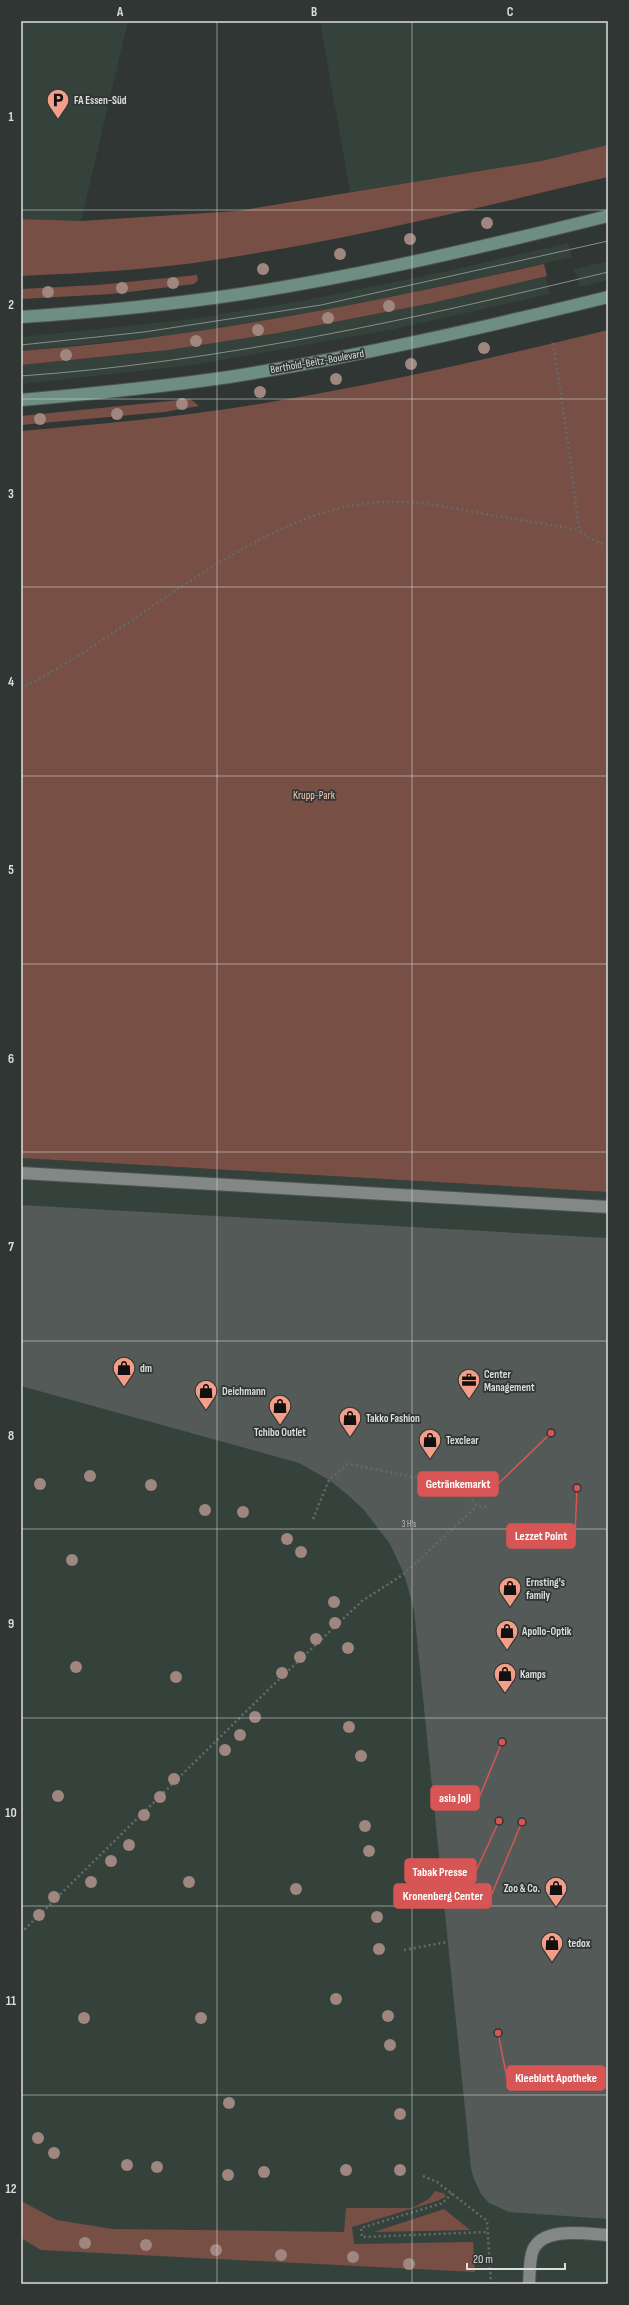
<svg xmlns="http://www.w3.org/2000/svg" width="629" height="2305" font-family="'Sofia Sans Condensed',sans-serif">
  <rect width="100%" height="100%" fill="#303633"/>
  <!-- built -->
  <path fill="#35423c" d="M21,21H128L81,221L21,219Z
    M320,21H608V145L541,161L350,192Z
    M568,243L572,257L364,304L194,333L21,351V337L185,320L301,301L439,273Z
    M608,261V280L580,287L577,275L573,270Z
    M545,276L550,294L394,329L194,365L21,384V365L168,350L278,333L432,303Z
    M21,1158L608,1192V2284H21Z"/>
  <!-- green -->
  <path fill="#784f45" d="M608,145V177C477,208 347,240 214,260C150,270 85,273 21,276V219L81,221L238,211L541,161Z
    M544,264L547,276L432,303L278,333L168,350L21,365V351C198,338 371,303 544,264Z
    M197,275L198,280L194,284L112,294L21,299V289L97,285Z
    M608,330V1192L21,1158V431C104,424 188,416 271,402C384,383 496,357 608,330Z
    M190,399L199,406L164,412L21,425V416Z
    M435,2191L445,2194V2197L437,2201L352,2227L354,2244L473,2242L475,2272L41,2250L21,2238V2201L57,2220L112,2229L344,2232L346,2208H412L429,2199Z
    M444,2209L470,2230L374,2232Z"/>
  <!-- building -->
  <path fill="#545a57" d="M21,1205L608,1238V2219L509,2212L489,2203L481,2194L474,2179L471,2168L414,1610L404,1574L390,1544L364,1510L348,1495L329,1480L299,1463L21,1386Z"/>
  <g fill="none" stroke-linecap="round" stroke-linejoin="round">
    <!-- service casing -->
    <g stroke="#4f5351" stroke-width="14">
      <path id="service" d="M21,1173L608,1207
        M529,2284C530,2274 529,2259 533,2250C543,2226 587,2234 608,2235"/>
    </g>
    <!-- secondary casing -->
    <g stroke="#4f5351" stroke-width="14">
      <path id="secondary" d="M21,317C95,312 168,305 241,294C364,275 487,246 608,216
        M21,400C90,394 160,387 229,377C356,357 482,328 608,297"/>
    </g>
    <!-- path -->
    <path stroke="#656a68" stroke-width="2.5" stroke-dasharray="2 3" stroke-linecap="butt" d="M553,343L569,449L579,530L589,538L608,546
      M21,688C133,634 256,508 382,502C415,500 448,507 480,513C513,519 546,524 579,530
      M463,1487V1476
      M313,1519L329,1480L348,1464L463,1487L477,1506L489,1507
      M21,1933L270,1688L362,1601L404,1574L477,1506
      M404,1950L447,1942
      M423,2176L437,2182L487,2221L491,2284
      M452,2193L443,2203L361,2228L362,2237L487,2232"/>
    <!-- service -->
    <use href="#service" stroke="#828885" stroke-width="12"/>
    <!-- secondary -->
    <use href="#secondary" stroke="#6e8e81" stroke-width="12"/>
    <!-- tram -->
    <path stroke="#888c8a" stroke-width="1" d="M21,345L144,332L321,305L608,241
      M21,376C220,362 414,319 608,272"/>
  </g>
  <!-- trees -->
  <g fill="#9f867e">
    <circle cx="487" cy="223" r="6"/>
    <circle cx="410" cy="239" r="6"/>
    <circle cx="340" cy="254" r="6"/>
    <circle cx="263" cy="269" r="6"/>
    <circle cx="173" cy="283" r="6"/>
    <circle cx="122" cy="288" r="6"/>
    <circle cx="48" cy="292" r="6"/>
    <circle cx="389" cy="306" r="6"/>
    <circle cx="328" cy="318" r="6"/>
    <circle cx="258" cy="330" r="6"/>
    <circle cx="196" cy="341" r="6"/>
    <circle cx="484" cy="348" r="6"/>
    <circle cx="66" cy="355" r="6"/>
    <circle cx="411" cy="364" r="6"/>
    <circle cx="336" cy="379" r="6"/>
    <circle cx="260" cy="392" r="6"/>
    <circle cx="182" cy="404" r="6"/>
    <circle cx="117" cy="414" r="6"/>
    <circle cx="40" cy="419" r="6"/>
    <circle cx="90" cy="1476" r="6"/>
    <circle cx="40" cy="1484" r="6"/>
    <circle cx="151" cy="1485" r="6"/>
    <circle cx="205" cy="1510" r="6"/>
    <circle cx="243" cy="1512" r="6"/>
    <circle cx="287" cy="1539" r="6"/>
    <circle cx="301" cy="1552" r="6"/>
    <circle cx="72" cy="1560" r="6"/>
    <circle cx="334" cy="1602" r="6"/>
    <circle cx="335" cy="1623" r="6"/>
    <circle cx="316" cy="1639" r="6"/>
    <circle cx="348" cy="1648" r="6"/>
    <circle cx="300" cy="1657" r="6"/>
    <circle cx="76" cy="1667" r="6"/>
    <circle cx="282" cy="1673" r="6"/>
    <circle cx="176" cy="1677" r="6"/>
    <circle cx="255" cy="1717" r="6"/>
    <circle cx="349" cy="1727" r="6"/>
    <circle cx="240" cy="1735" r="6"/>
    <circle cx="225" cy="1750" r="6"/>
    <circle cx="361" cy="1756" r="6"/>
    <circle cx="174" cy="1779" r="6"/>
    <circle cx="58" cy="1796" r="6"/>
    <circle cx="160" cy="1797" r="6"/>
    <circle cx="144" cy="1815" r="6"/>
    <circle cx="365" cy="1826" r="6"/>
    <circle cx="129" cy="1845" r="6"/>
    <circle cx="369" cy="1851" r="6"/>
    <circle cx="111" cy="1861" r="6"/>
    <circle cx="91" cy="1882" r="6"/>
    <circle cx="189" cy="1882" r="6"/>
    <circle cx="296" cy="1889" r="6"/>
    <circle cx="54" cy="1897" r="6"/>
    <circle cx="39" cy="1915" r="6"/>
    <circle cx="377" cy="1917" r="6"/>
    <circle cx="379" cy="1949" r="6"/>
    <circle cx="336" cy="1999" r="6"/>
    <circle cx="388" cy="2016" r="6"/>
    <circle cx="84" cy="2018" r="6"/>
    <circle cx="201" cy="2018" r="6"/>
    <circle cx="390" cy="2045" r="6"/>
    <circle cx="229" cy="2103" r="6"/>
    <circle cx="400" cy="2114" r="6"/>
    <circle cx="38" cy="2138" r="6"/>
    <circle cx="54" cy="2153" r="6"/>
    <circle cx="127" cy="2165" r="6"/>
    <circle cx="157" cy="2167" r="6"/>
    <circle cx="346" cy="2170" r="6"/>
    <circle cx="400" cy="2170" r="6"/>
    <circle cx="264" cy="2172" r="6"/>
    <circle cx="228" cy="2175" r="6"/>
    <circle cx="85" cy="2243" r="6"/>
    <circle cx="146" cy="2245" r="6"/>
    <circle cx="216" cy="2250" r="6"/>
    <circle cx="281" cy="2255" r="6"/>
    <circle cx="353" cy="2257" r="6"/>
    <circle cx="409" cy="2264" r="6"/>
  </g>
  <!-- grid -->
  <path fill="none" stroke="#dbdedc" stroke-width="1" stroke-opacity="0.55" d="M217,21V2284M412,21V2284M21,210H608M21,399H608M21,587H608M21,776H608M21,964H608M21,1152H608M21,1341H608M21,1529H608M21,1718H608M21,1906H608M21,2095H608"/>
  <!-- icons -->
  <defs>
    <g id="parking-pin" transform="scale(1.15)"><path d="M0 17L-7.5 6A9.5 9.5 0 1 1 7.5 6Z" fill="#f49e89" stroke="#303633"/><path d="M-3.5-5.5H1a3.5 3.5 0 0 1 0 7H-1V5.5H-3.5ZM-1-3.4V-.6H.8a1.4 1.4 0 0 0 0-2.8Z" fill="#111"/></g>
    <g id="shop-pin" transform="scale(1.15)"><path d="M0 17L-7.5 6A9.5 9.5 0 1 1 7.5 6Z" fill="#f49e89" stroke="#303633"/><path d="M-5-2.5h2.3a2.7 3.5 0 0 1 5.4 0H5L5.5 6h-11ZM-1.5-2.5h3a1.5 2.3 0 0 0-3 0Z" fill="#111"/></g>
    <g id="office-pin" transform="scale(1.15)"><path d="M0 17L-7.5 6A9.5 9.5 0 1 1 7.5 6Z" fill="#f49e89" stroke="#303633"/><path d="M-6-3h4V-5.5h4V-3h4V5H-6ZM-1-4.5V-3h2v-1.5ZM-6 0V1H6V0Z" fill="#111"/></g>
  </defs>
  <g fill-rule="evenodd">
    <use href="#parking-pin" x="58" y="100"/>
    <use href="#shop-pin" x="124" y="1368"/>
    <use href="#office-pin" x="469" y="1380"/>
    <use href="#shop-pin" x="206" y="1391"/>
    <use href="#shop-pin" x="280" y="1406"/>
    <use href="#shop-pin" x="350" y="1418"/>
    <use href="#shop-pin" x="430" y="1440"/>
    <use href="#shop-pin" x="510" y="1588"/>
    <use href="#shop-pin" x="507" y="1631"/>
    <use href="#shop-pin" x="505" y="1674"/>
    <use href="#shop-pin" x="556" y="1888"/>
    <use href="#shop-pin" x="552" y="1943"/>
  </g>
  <g text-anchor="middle" stroke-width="3.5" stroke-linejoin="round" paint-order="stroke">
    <!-- number labels -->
    <g font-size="9" fill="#b9bdbb">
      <text x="409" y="1527">3 H's</text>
    </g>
    <!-- poi labels -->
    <g font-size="11" font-weight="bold" fill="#dbdedc" stroke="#303633" text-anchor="start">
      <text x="74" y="104">FA Essen-Süd</text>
      <text x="140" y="1372">dm</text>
      <text x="484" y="1378">Center<tspan x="484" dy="13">Management</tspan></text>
      <text x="222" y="1395">Deichmann</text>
      <text x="366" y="1422">Takko Fashion</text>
      <text x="280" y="1436" text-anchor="middle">Tchibo Outlet</text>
      <text x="446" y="1444">Texclear</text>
      <text x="526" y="1586">Ernsting's<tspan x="526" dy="13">family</tspan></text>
      <text x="522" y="1635">Apollo-Optik</text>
      <text x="520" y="1678">Kamps</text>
      <text x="540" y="1892" text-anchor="end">Zoo &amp; Co.</text>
      <text x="568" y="1947">tedox</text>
    </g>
    <!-- street labels -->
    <g font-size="11" fill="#dbdedc" stroke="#303633">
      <text transform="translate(317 361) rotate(-10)" y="4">Berthold-Beitz-Boulevard</text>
    </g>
    <!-- park labels -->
    <g font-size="11" fill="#fac8bb" stroke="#303633">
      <text x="314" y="799">Krupp-Park</text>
    </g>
  </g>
  <!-- callouts -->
  <path fill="none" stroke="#d75655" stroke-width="1.5" d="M551 1433L498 1484M577 1488L575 1536M502 1742L479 1798M499 1821L476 1871M522 1822L491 1896M498 2033L507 2078"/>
  <g fill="#d75655" stroke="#303633" stroke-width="1.5">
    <circle cx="551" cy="1433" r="4"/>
    <circle cx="577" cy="1488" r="4"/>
    <circle cx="502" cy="1742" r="4"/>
    <circle cx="499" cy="1821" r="4"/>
    <circle cx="522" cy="1822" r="4"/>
    <circle cx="498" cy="2033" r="4"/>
  </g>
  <g fill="#d75655" stroke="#d75655" stroke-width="1.5">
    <rect x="418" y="1472" width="80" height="24" rx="4"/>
    <rect x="507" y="1524" width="68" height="24" rx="4"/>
    <rect x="431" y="1786" width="48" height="24" rx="4"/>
    <rect x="405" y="1859" width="71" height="24" rx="4"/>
    <rect x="394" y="1884" width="97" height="24" rx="4"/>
    <rect x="507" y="2066" width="98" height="24" rx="4"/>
  </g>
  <g font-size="12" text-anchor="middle" font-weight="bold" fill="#fff">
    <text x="458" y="1488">Getränkemarkt</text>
    <text x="541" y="1540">Lezzet Point</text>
    <text x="455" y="1802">asia JoJi</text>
    <text x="440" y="1876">Tabak Presse</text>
    <text x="443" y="1900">Kronenberg Center</text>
    <text x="556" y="2082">Kleeblatt Apotheke</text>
  </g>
  <!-- border -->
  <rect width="629" height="2305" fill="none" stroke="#303633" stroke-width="44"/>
  <!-- scale -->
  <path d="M467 2263v6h98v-6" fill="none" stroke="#dbdedc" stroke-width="2"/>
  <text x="473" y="2263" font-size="12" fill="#dbdedc" stroke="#303633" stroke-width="3" paint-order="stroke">20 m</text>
  <rect x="22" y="22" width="585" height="2261" fill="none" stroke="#dbdedc" stroke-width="1.5"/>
  <g font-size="13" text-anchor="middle" font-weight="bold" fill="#dbdedc">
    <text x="120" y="16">A</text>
    <text x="314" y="16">B</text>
    <text x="510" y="16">C</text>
    <text x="11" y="121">1</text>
    <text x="11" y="309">2</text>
    <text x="11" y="498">3</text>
    <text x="11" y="686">4</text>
    <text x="11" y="874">5</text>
    <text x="11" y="1063">6</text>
    <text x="11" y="1251">7</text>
    <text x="11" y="1440">8</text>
    <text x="11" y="1628">9</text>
    <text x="11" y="1817">10</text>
    <text x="11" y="2005">11</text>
    <text x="11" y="2193">12</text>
  </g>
</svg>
